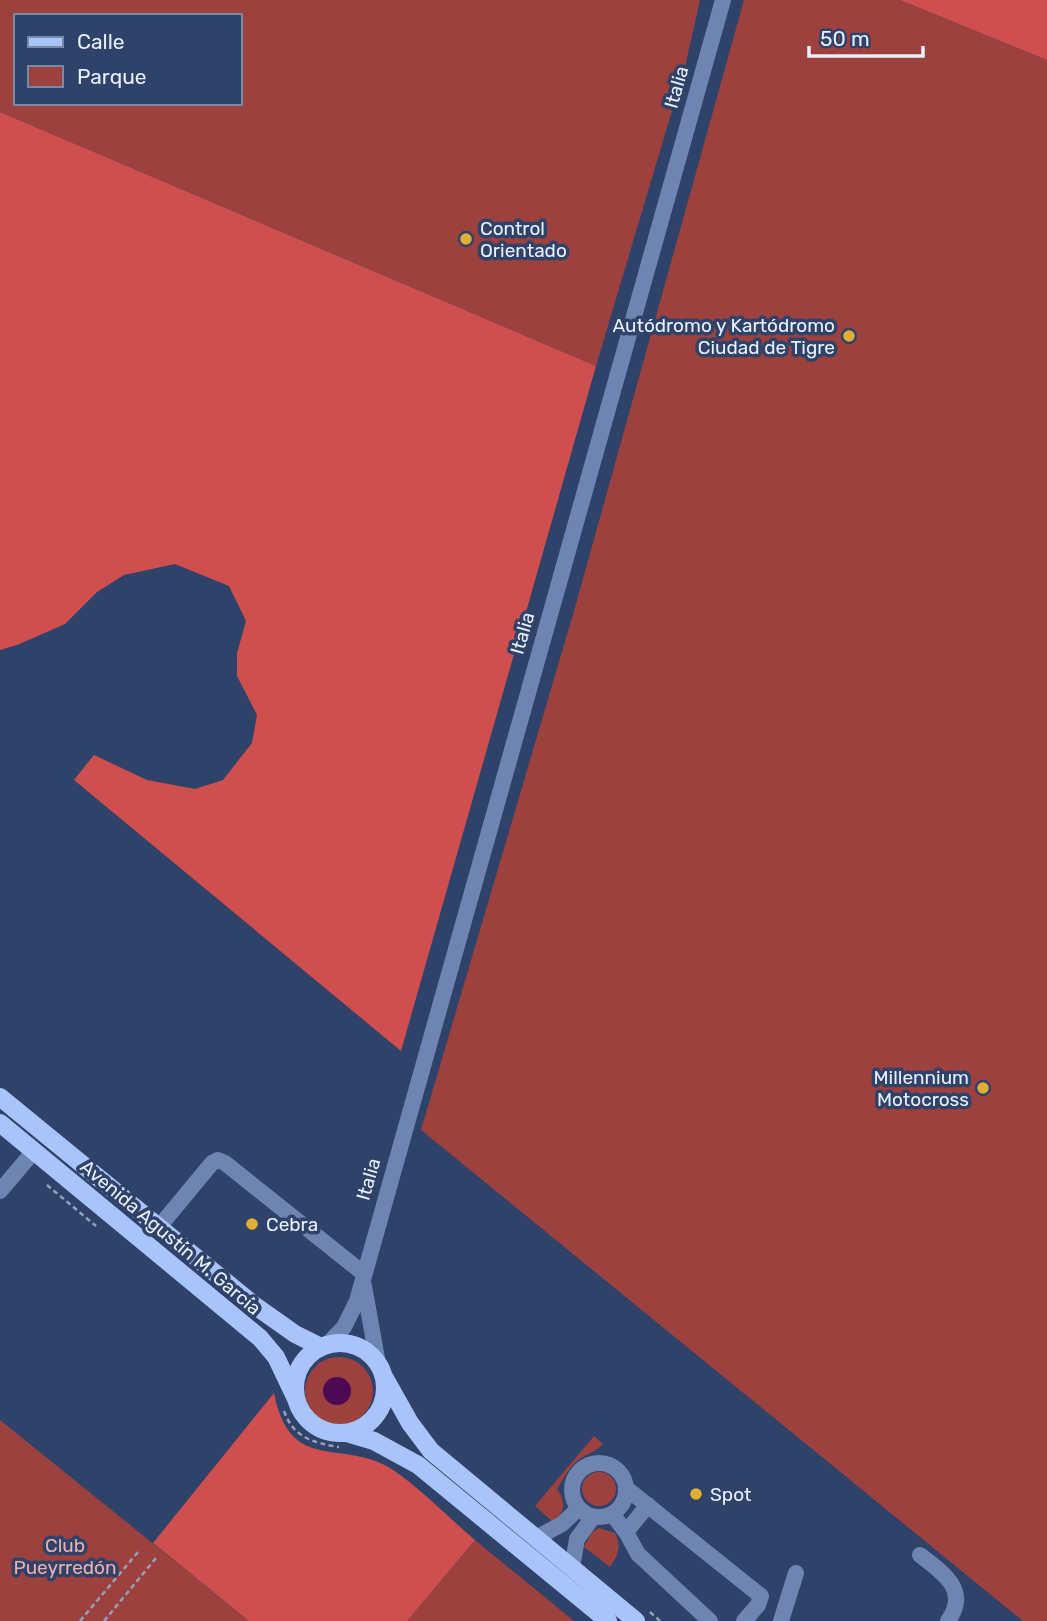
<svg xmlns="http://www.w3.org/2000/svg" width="1047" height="1621" font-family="Rubik,sans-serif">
  <rect width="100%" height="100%" fill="#2f4269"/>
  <!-- green -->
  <path fill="#9d413f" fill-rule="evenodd" d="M0,0H700L685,67L596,366L0,112ZM16,16H240V103H16Z
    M744,0H900L1047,60V1621H1023L421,1130L574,611Z
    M305 1391a34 34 0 1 1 68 0a34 34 0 1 1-68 0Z
    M0,1420L249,1621H0Z
    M594,1436L603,1444C595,1453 582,1455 574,1464C567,1471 562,1481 557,1489C566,1501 566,1513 552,1521L535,1506Z
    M582 1489a17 17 0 1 1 34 0a17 17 0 1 1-34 0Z
    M599,1528L615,1533C622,1547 618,1555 610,1567L584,1547L592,1532Z
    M475,1540L574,1621H407Z"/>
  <!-- forest -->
  <path fill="#cf4f4e" d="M900,0H1047V60Z
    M0,112L596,366L401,1051L74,780L94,755L147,780L195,789L223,780L252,743L257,715L237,676V653L246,621L229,586L175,564L124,575L97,592L65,624L17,645L0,650Z
    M274,1393C290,1476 344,1437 393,1470C420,1488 449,1518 475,1540L407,1621H249L153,1543Z"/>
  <!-- water -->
  <path fill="#4d0a53" d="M323 1391a14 14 0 1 1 28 0a14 14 0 1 1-28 0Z"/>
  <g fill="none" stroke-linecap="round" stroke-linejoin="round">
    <!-- path -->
    <path stroke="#94a1ba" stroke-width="2.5" stroke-dasharray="5 3.5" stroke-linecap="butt" d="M47,1185L96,1226
      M284,1411C293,1437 313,1443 339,1447
      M650,1612L660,1621
      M80,1621L138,1552
      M104,1621L156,1558"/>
    <!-- minor -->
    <path stroke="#6e84b1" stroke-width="16" d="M0,1191L34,1151
      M159,1227L212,1163L218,1160L225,1163L363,1273
      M364,1286L378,1364
      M327,1345L344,1327L357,1301L723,0
      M572 1490a27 27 0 1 1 54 0a27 27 0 1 1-54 0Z
      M626,1488L761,1596L758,1605L744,1621
      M612,1514L626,1532L638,1554L710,1621
      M626,1532L648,1505
      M536,1538L562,1524L579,1508
      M920,1555C943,1573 970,1590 948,1621
      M572,1568L577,1539L593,1517
      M781,1621L796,1573"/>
    <!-- major -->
    <path stroke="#a8c4fa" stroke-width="18" d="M0,1097L254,1305L295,1334L321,1347
      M0,1123L260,1338L276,1357L296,1399
      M295 1388a45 45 0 1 1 90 0a45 45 0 1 1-90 0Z
      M383,1375L410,1423L431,1451L636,1621
      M347,1433L374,1441L418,1465L608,1621"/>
  </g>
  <!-- markers -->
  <g fill="#e3ae34" stroke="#2f4269" stroke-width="2.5">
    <circle cx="466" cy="239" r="7"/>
    <circle cx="849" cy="336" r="7"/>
    <circle cx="983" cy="1088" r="7"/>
    <circle cx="252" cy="1224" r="7"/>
    <circle cx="696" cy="1494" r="7"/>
  </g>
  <g text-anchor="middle" stroke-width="7" stroke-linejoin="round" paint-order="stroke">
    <!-- street labels -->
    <g font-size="19" fill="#e8f0fe" stroke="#2f4269">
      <text transform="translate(676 87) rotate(-74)" y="7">Italia</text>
      <text transform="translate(522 633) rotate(-74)" y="7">Italia</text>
      <text transform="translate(368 1179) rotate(-74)" y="7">Italia</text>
      <text transform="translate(171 1237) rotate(40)" y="7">Avenida Agustín M. García</text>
    </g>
    <!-- poi labels -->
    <g font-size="19" fill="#e8f0fe" stroke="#2f4269" text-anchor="start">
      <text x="480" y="235">Control<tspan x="480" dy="22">Orientado</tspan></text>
      <text x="835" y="332" text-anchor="end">Autódromo y Kartódromo<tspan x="835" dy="22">Ciudad de Tigre</tspan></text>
      <text x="969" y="1084" text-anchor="end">Millennium<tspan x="969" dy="22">Motocross</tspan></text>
      <text x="266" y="1231">Cebra</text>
      <text x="710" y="1501">Spot</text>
    </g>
    <!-- park labels -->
    <g font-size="19" fill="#f1afaa" stroke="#2f4269">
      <text x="65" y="1552">Club<tspan x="65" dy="22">Pueyrredón</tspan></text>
    </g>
  </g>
  <!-- legend -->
  <rect x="14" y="14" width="228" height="91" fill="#2f4269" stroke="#7988a5" stroke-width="2"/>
  <rect x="28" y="37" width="35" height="10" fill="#a8c4fa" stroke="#7988a5" stroke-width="2"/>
  <text x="77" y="49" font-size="21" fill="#e8f0fe">Calle</text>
  <rect x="28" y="66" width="35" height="21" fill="#9d413f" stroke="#7988a5" stroke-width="2"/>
  <text x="77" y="84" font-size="21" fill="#e8f0fe">Parque</text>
  <!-- scale -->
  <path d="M809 46v10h114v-10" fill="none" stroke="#e8f0fe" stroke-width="3.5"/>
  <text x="820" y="46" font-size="21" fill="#e8f0fe" stroke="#2f4269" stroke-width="5" paint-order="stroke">50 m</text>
</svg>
